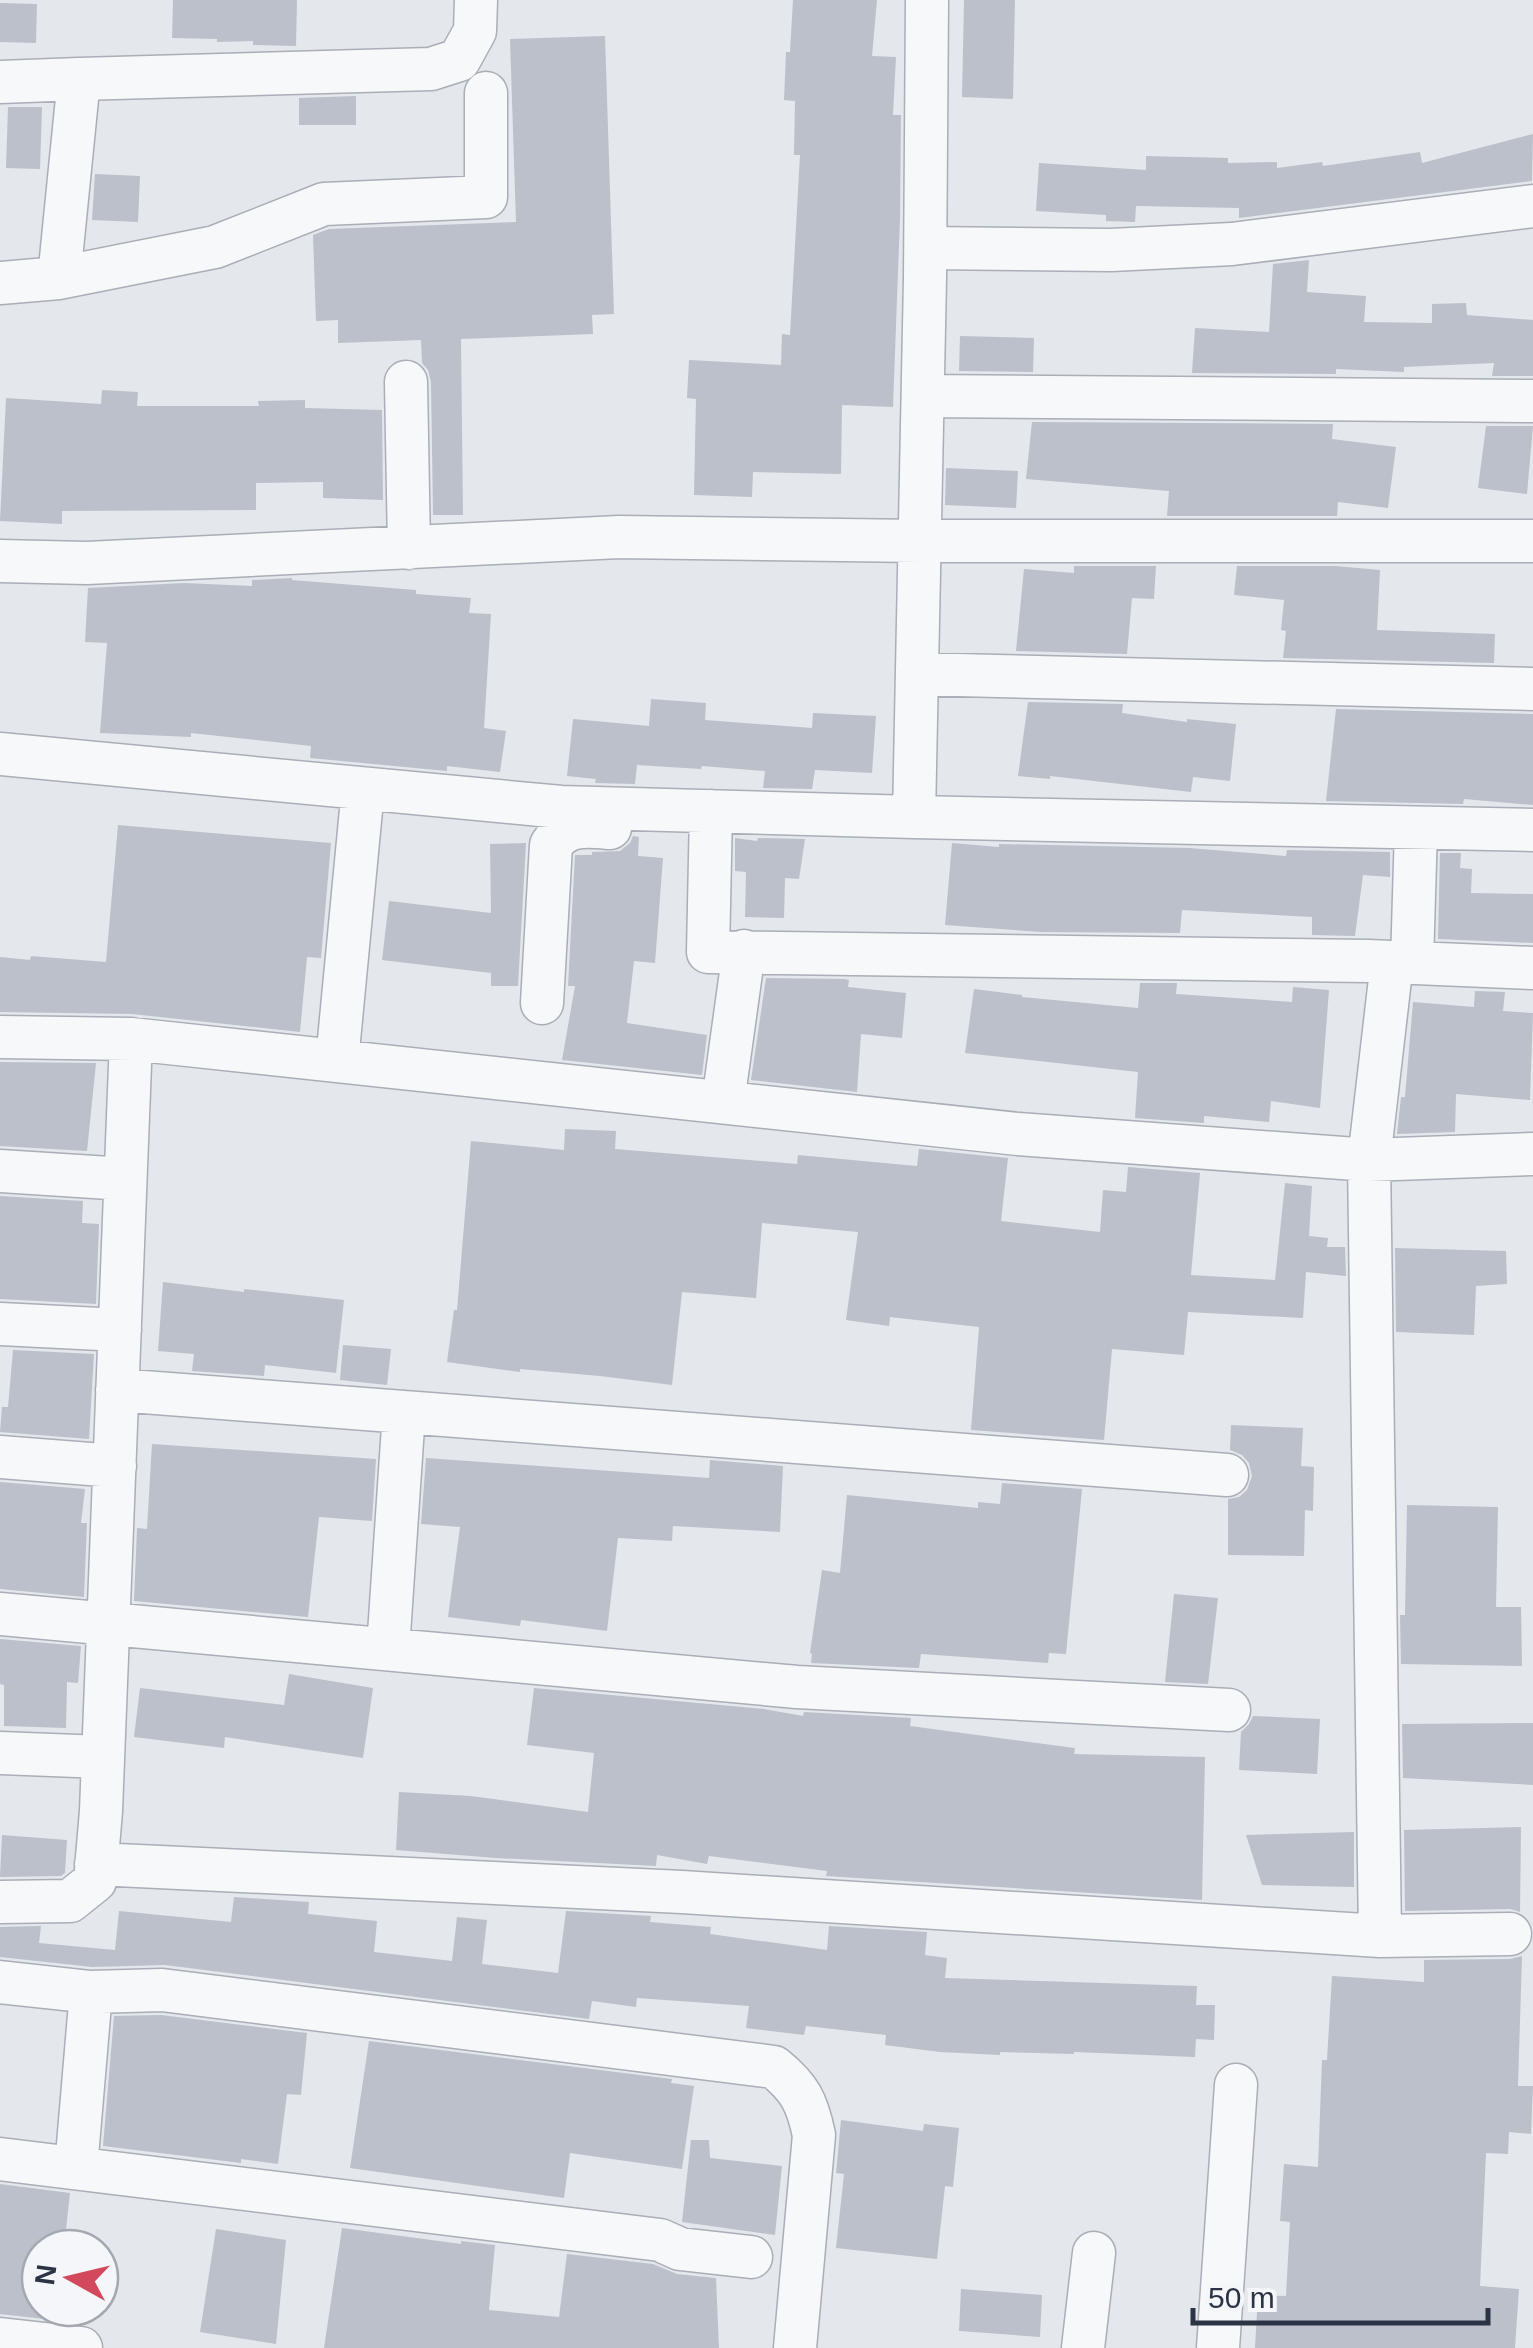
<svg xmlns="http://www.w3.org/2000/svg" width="1533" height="2348" font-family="Arial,sans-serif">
  <rect width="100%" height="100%" fill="#e4e7ec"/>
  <!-- building -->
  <path fill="#bbc0ca" d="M173,0H297L296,46L253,45V41L217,42V39L172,38Z
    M793,0H877L872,56L896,57L893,115H901L900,218L893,407L842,405L841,474L753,472L752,497L694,495L696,399L687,398L689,360L781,365L782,334L790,335L800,155H794L795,101L784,100L786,52H790Z
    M964,0H1015L1013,99L962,97Z
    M0,3L37,4L36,43L0,42Z
    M605,36L614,314L592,315L593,334L461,339L463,515H433L431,382L428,370L422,363L421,340L338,343V320L316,321L313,235L329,229L516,222L510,39Z
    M356,96V125H299V98Z
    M8,107H42L40,169L6,168Z
    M1533,134L1532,181L1239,218V208L1136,206L1135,222L1106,221V215L1036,211L1039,163L1146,170V156L1228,158V163L1277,162V168L1322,162L1323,166L1420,152L1422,163Z
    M95,174L140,176L138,222L92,220Z
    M1309,260L1307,292L1366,296L1364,322L1432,323V304L1466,303L1467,315L1533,320V376H1492L1494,363L1404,367V372L1336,369V374L1192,373L1195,328L1269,332L1273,264Z
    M960,336L1034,338L1033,372L959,371Z
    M102,390L138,392L137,406H259L258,401L305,400V408L382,410L383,500L323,498V482L256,483V510L62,511V524L0,521L6,398L101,404Z
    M1032,422L1333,424L1332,439L1396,447L1388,508L1338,502L1337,516H1167L1169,491L1026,479Z
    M1486,426H1533L1527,494L1478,488Z
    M946,468L1018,471L1016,508L945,505Z
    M1074,566H1156L1154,599L1132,598L1127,654L1016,651L1024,569L1074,573Z
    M1237,566H1335L1380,570L1377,630L1495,634L1494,663L1283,658L1286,631L1281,630L1284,600L1234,595Z
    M292,578V580L416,590V594L471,598L469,613L491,614L484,728L506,731L500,772L447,766V771L310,758L311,746L191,733V737L100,733L107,643L85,642L88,588L184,583L252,586V580Z
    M651,699L706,703L705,720L812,728L813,713L876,716L872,773L815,770L812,789L763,788L765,771L702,766L701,769L637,765L635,784L595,783L596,779L567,776L573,719L649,726Z
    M1028,702L1123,704L1122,713L1187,722V719L1236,724L1230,781L1193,777L1191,792L1050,776V779L1018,776Z
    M1336,709L1533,714V805L1464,799L1463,804L1326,801Z
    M118,825L331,843L321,958L307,957L300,1032L132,1014L0,1012V957L30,960L31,956L106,962Z
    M633,836L639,837L638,856L663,858L655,963L634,961L627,1023L707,1035L702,1075L562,1060L575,986H568L575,855H592V852L620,851L630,843Z
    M735,838L757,841L758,838L805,839L799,879L785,878L784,918L745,917L746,872L735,871Z
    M526,843L518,986H491V973L382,960L389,901L491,913L490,844Z
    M952,843L999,847V844L1189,848L1286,856L1287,850L1390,852V877L1363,875L1355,936L1312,935V917L1182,910L1180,933L1041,932L945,925Z
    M1440,853H1461L1460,868L1472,869L1471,893L1533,894V943L1438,939Z
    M766,978L844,979L849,980L848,987L906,993L902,1038L861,1034L857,1092L751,1080Z
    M1140,983H1177L1176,994L1292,1002L1293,987L1329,990L1320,1108L1271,1101L1269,1122L1204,1116V1123L1135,1118L1138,1072L965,1053L974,989L1022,995V997L1138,1008Z
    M1475,991L1505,992L1503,1011L1533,1013L1530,1100L1456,1094L1455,1132L1397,1134L1401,1097H1405L1413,1002L1474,1007Z
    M0,1062L96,1063L87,1151L0,1146Z
    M565,1129L616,1131L615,1149L797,1164L798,1155L917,1166L919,1149L1008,1158L1001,1221L1100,1232L1103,1190L1126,1192L1128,1167L1200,1173L1191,1275L1275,1280L1285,1183L1312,1186L1309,1236L1328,1238L1327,1247H1345L1346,1276L1306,1272L1303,1318L1188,1312L1184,1355L1112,1349L1104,1440L971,1430L979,1327L890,1317L889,1326L846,1320L858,1232L762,1223L756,1298L682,1292L672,1385L600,1376L520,1369V1372L447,1362L454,1310H457L471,1141L564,1150Z
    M0,1196L83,1201L82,1223L99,1224L96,1304L0,1299Z
    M1395,1248L1506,1251L1507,1284L1476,1286L1474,1335L1396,1332Z
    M163,1282L244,1292V1289L344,1300L336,1373L265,1365L264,1376L192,1371L194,1354L158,1351Z
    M343,1345L391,1349L387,1385L340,1380Z
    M13,1350L94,1354L89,1439L0,1432L2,1407H8Z
    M1231,1425L1303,1428L1301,1466L1314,1467L1313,1511L1305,1510L1304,1556L1228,1555V1499L1239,1497L1247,1490L1252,1476L1249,1463L1242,1455L1230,1450Z
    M152,1444L376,1459L372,1521L319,1517L308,1617L134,1601L137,1528L147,1529Z
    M426,1458L709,1478L710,1460L783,1466L780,1532L673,1526L672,1541L618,1538L607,1631L521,1620L520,1626L448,1617L460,1527L421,1524Z
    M0,1482L85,1489L81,1523H87L84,1597L0,1589Z
    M1002,1483L1082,1489L1066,1654L1049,1653L1048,1663L921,1654L919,1668L811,1663L812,1654L810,1653L822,1570L840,1573L847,1495L978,1508V1502L1000,1504Z
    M1407,1505L1498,1507L1496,1607H1521L1522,1666L1401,1664L1400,1615H1405Z
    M1174,1594L1218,1598L1208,1684L1165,1682Z
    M0,1639L81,1646L78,1683L67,1682L66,1728L4,1726V1685L0,1684Z
    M289,1674L373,1688L363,1758L225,1737L224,1748L134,1737L140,1688L284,1705Z
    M534,1688L764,1709L803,1716L804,1712L911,1718L910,1726L1075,1748L1074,1754L1205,1757L1202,1900L826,1876L827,1871L709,1856L707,1864L657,1855L656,1866L496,1858L396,1850L399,1792L471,1796L588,1812L594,1753L527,1745Z
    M1253,1716L1320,1719L1317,1774L1239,1770L1241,1732L1249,1724Z
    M1533,1723V1785L1403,1778L1402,1724Z
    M1521,1827L1520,1912L1510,1909L1405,1911L1404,1830Z
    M1354,1832V1887L1262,1885L1246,1835Z
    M2,1835L67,1840L65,1873L61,1876L0,1877Z
    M234,1897L309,1902L308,1914L377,1921L374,1952L452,1961L457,1917L487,1920L482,1964L558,1973L566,1911L651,1916L650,1922L711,1927L710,1934L827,1950L829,1926L927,1932L925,1955L947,1958L945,1978L1197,1986L1196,2005H1215L1214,2040L1196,2039L1195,2057L1074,2052V2054L1000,2052V2055L940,2052L885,2045L886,2035L806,2026L804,2035L746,2028L749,2006L637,1998L636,2007L592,2001L589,2019L165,1965L92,1967L0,1957V1927L41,1926L39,1943L115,1950L119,1911L231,1922Z
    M1522,1956L1518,2086H1533L1531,2134L1509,2132L1508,2154L1486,2153L1480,2286L1519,2289L1515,2348H1255L1258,2295L1286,2296L1290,2222L1280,2221L1284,2164L1318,2167L1322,2060H1327L1332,1976L1424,1982V1960L1510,1959Z
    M161,2015L307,2033L301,2095L287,2094L278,2164L241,2159V2163L103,2146L114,2016Z
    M369,2041L672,2079L671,2083L694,2086L682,2169L570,2153L564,2198L350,2168Z
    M841,2120L923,2131L924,2124L959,2128L953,2187L945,2186L937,2259L836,2248L844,2174L836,2173Z
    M691,2140H709L710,2158L782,2166L775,2235L682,2222Z
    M0,2184L70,2193L64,2248H40V2308H73L71,2322L0,2314Z
    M342,2228L461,2244V2241L495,2245L489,2310L559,2317L567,2254L653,2264L677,2274L716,2278L719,2348H324Z
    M216,2229L286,2240L276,2344L200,2332Z
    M961,2289L1042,2295L1040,2337L959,2331Z"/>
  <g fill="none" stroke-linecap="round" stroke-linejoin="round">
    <!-- minor casing -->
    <g stroke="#a9aeb7" stroke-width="45">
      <path id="minor" d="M0,82L79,79
        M926,248L1111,250L1232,244L1533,206
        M59,278L215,247L324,204L486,197V93
        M0,283L59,278L79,79L431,69L459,60L475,31L476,0
        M406,382L409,548
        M923,396L1533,401
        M0,561L87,563L619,537L920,541H1533
        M917,674L1533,689
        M0,754L561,807L914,817L1533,830
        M711,811L708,952L1368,961L1533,968
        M914,817L925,278L927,0
        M1412,963L1416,828
        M542,1003L551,845C566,823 587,826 610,828
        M0,1037L131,1039L1018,1134L1369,1160L1533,1154
        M337,1061L363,789
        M723,1102L744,951
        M0,1171L125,1179
        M0,1324L120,1330
        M117,1390L1227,1475
        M0,1457L115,1466
        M0,1614L797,1687L1229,1710
        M388,1649L404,1412
        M0,1753L103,1757
        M96,1864L682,1892L1380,1936L1510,1934
        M0,1902L70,1901L95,1881L101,1811L131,1039
        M1380,1936L1369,1160L1392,962
        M0,1982L91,1992
        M0,2159L660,2240L680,2249L751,2257
        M76,2168L91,1992L162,1990L774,2067C800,2088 807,2102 814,2135L795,2348
        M0,2339L81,2348
        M1083,2348L1094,2253
        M1218,2348L1236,2085"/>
    </g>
    <!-- minor -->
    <use href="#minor" stroke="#f7f8fa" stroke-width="42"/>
  </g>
  <!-- north arrow -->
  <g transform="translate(70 2278) rotate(278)"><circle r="48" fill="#f4f6f9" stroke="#a4a8b1" stroke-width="2.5"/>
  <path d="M0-8L18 38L0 25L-18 38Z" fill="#d1495b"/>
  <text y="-15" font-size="28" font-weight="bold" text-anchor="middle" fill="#2b3445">N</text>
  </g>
  <!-- scale -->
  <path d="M1193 2308v15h295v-15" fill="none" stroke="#2b3445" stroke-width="5"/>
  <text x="1208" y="2308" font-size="30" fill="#2b3445" stroke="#f4f6f9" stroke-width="8" paint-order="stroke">50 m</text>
</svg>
